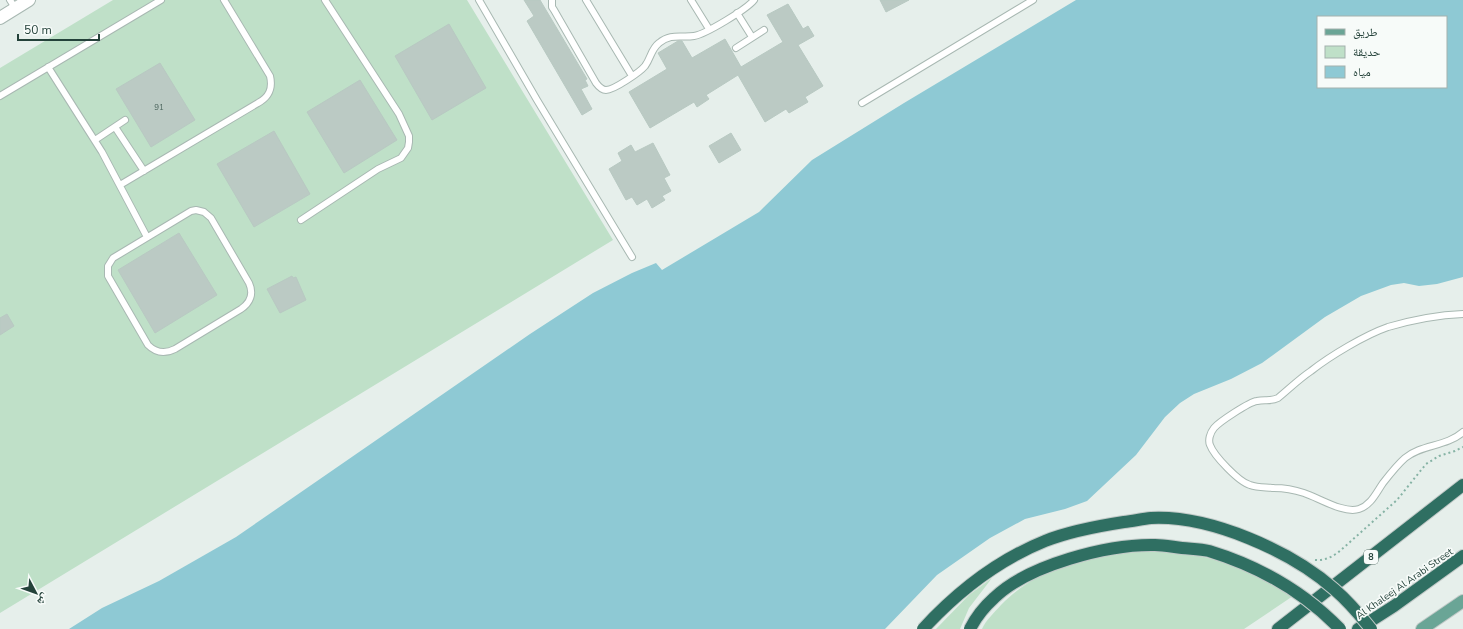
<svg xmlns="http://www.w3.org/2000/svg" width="1463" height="629" font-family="'Nunito Sans','Noto Naskh Arabic',sans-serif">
  <rect width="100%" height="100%" fill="#e6efeb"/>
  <!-- green -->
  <path fill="#bfe0c8" d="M113,0H467L613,240L0,613V68Z
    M1155,550C1171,552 1188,553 1204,557C1235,564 1266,579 1293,596L1244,629H982C986,620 994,613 1001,605C1030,575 1074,557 1115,552C1128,550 1142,550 1155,550Z
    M992,578L969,608L960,629H936L969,595Z"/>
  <!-- water -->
  <path fill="#8ec9d4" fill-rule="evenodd" d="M1076,0H1463V277L1437,284L1419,286L1404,283L1391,285L1361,296L1325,317L1262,363L1231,379L1194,394L1180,403L1165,417L1136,455L1087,501L1065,509L1025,519L990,538L937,575L885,629H69L102,608L159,581L236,537L530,334L593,293L632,273L656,263L662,270L759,212L812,160L904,103ZM1318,17H1446V87H1318Z"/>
  <!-- building -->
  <path fill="#bbcac4" stroke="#b8c9c2" d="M524,0H540L587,79L585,80L588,86L581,89L592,109L582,115L527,21L534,16Z
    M880,0H909L886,12Z
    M788,4L803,29L808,26L814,36L798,45L823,86L805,97L808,102L789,113L786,109L765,122L738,75L706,95L709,99L697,107L694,102L650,128L629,92L667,69L658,53L678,41H682L692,58L725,39L741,67L783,42L767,15Z
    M449,24L486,88L432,120L395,56Z
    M160,63L195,120L151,147L116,89Z
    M360,80L397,140L344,173L307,112Z
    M274,131L310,194L254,227L217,164Z
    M731,133L741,150L719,163L709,146Z
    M653,143L670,175L664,178L671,191L662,196L665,200L652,208L647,199L637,205L632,197L626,200L609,169L622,161L618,153L631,145L635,152Z
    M179,233L217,295L155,333L118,270Z
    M292,276L293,278L296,277L306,300L280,313L267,289Z
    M7,314L14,326L0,335V318Z"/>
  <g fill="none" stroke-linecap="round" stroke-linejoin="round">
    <!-- lane casing -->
    <g stroke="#a8b8b2" stroke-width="8">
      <path id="lane" d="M10,0L15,8
        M479,0L537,100L632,257
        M552,0V7L554,10L596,83C599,87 602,90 606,90C614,90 640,72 645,66C651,58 651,49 659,43C671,33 681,38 694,36C706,34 747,9 754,0
        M586,0L632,76
        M691,0L709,29
        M737,13L752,37
        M736,48L764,30
        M48,67L102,152L147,237
        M0,96L161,0
        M862,103L1033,0
        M115,127L144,171
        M95,140L125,120
        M120,185L258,103C269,97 273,89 270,76L224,0
        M196,210L204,212L211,218L249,283C254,294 250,303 241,309L175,349C165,354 156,353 148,345L108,276V266L113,258L191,211Z
        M301,220L378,169L401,158L408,148L409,142V136L399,114L325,0
        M1463,314C1438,315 1412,320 1388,327C1365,335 1330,356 1311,371C1299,379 1289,389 1278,398C1270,402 1265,399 1257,401C1249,402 1219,422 1214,428C1210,433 1208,440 1210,445C1214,456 1239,482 1250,485C1258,488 1266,487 1274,488C1285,488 1295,490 1304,493C1319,498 1344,514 1359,509C1371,505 1376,493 1383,483C1390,474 1397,465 1405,458C1422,444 1446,447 1463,432"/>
    </g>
    <!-- street casing -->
    <g stroke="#a8b8b2" stroke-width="14">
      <path id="street" d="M0,18L29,0"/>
    </g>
    <!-- primary casing -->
    <g stroke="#c2cac8" stroke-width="14">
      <path id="primary" d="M1422,629L1463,601"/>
    </g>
    <!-- highway casing -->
    <g stroke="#c2cac8" stroke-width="14">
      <path id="highway" d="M1278,629L1463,485
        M1358,629L1394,606L1463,556"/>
    </g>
    <!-- path -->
    <path stroke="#86b3a5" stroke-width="2" stroke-dasharray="2 3" stroke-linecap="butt" d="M1315,560C1325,561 1334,556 1341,550L1397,500L1426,464L1439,456L1455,451L1463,447"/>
    <!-- lane -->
    <use href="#lane" stroke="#fff" stroke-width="6"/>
    <!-- street -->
    <use href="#street" stroke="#fff" stroke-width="12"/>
    <!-- primary -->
    <use href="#primary" stroke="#6aa596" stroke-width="12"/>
    <!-- highway -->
    <use href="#highway" stroke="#2f6f62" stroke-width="12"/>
    <!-- highway-bridge casing -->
    <g stroke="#c2cac8" stroke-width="14" stroke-linecap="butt">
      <path id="highway-bridge" d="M923,629C957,592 998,560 1045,541C1070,531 1098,526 1124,522C1133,521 1142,519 1151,518C1210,515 1291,551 1334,589C1348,601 1360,615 1371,629
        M970,629C976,617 984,607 994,598C1028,565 1108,544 1155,545C1164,545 1173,547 1182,548C1191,549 1200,549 1209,551C1258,566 1304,592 1340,629"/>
    </g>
    <!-- highway-bridge -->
    <use href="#highway-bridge" stroke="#2f6f62" stroke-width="12"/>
  </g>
  <g text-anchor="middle" stroke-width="3.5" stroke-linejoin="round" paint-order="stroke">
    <!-- number labels -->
    <g font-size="8" fill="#4a645c">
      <text x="159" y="110">91</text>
    </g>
    <!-- shield labels -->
    <rect fill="#f7fbf9" stroke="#637a73" stroke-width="1" x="1364" y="550" width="14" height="14" rx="3"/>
    <g font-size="9" font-weight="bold" fill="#24423a">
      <text x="1371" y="560">8</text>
    </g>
    <!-- street labels -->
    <g font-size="10" fill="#24423a" stroke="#f7fbf9">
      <text transform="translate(1404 583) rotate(-35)" y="4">Al Khaleej Al Arabi Street</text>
    </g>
  </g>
  <!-- legend -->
  <rect x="1317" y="16" width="130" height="72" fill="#f7fbf9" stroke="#a3b1ad"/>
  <rect x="1325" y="29" width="20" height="6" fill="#6aa596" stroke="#a3b1ad"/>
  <text x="1353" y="36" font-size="12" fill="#24423a">طريق</text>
  <rect x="1325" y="46" width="20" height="12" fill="#bfe0c8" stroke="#a3b1ad"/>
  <text x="1353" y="56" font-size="12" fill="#24423a">حديقة</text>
  <rect x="1325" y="66" width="20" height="12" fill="#8ec9d4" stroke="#a3b1ad"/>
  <text x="1353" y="76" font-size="12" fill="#24423a">مياه</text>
  <!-- north arrow -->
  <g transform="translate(36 593) rotate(131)" stroke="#f7fbf9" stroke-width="3" paint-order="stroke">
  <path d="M0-3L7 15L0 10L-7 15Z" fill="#24423a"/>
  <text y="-6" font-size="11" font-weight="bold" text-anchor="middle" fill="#24423a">ش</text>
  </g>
  <!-- scale -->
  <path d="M18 34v6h81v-6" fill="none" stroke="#24423a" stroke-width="2"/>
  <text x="24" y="34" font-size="12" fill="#24423a" stroke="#f7fbf9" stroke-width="3" paint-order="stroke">50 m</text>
</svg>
